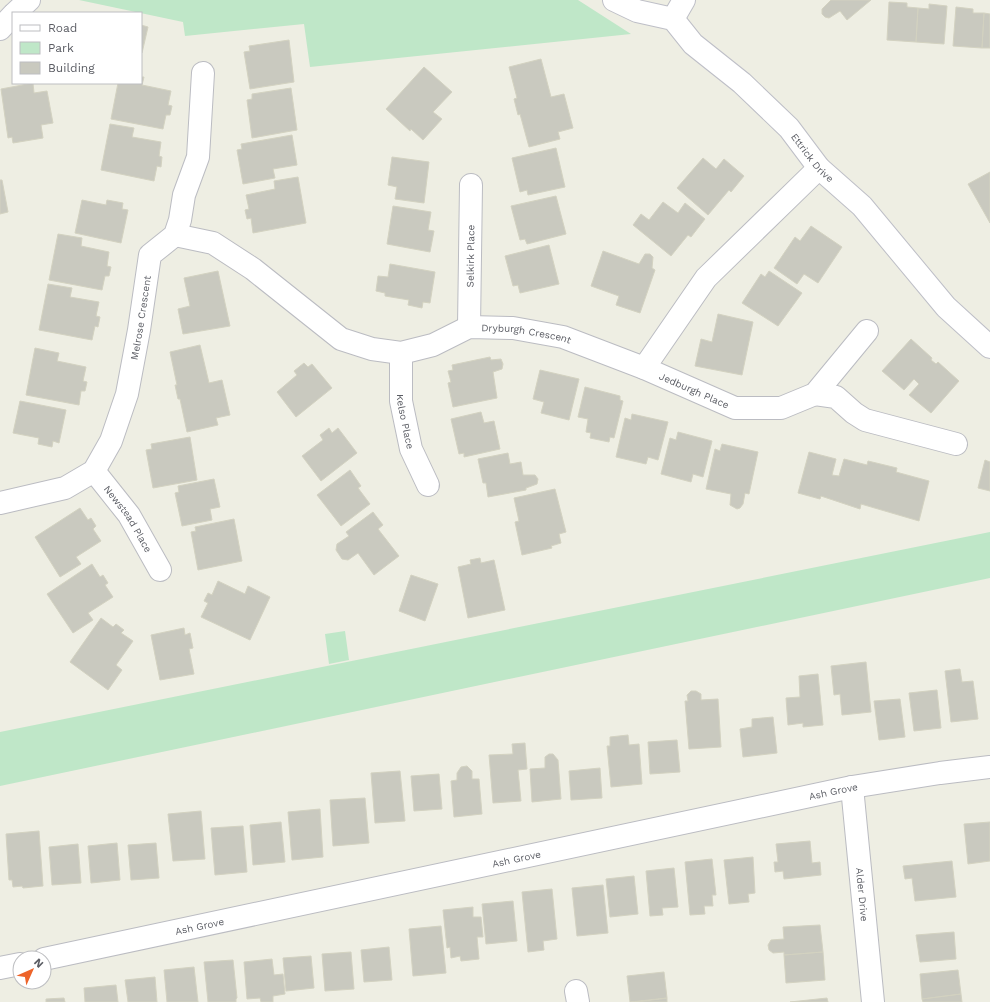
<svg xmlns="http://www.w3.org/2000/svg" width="990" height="1002" font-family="'Work Sans',sans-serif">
  <rect width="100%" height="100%" fill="#eeeee3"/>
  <!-- green -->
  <path fill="#bfe7c8" d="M79,0H578L631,34L310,67L304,24L185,36L183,22Z
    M990,532V578L0,786V732Z
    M345,631L349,660L329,664L325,634Z"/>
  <!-- building -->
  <path fill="#c9c9bf" stroke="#d3d2c1" d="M831,0H871L847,20L840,11L829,18L825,17L822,14V9Z
    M889,2L907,3V7L918,8L916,42L887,40Z
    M929,4L947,6L944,44L916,42L918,8L929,9Z
    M956,7L973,9V13H984L982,48L953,46Z
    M984,13L990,14V48H982Z
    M141,25L148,27L142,53H141Z
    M289,40L294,82L250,89L244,52L250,51L249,46Z
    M541,59L551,97L564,94L573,128L558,132L560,139L529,147L520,114L518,115L514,99L517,98L509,67Z
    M424,67L452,92L433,112L442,119L423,140L411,129L410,131L386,109Z
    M141,77H144L142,85L171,91L168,105L172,106L170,115H166L163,129L111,119L118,83H141Z
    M33,83L34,93L47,91L53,123L41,125L43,138L13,143L12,137L8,138L1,89Z
    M291,88L297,130L252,138L247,100L252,99V94Z
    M110,124L134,128L132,137L161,142L159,156L162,157L161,167L157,166L154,181L101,170Z
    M292,135L297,165L273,169L275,178L243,184L237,150L242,149L241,144Z
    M556,148L565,187L528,195L527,190L520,192L512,158Z
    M392,157L429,162L424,203L395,199L397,187L388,185Z
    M703,158L716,169L724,159L744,176L731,192L729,190L708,215L677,188Z
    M990,172V223L968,184Z
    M298,177L306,223L253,233L251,218L247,219L245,210L249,209L246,195L275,189L274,181Z
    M0,180H2L8,212L0,214Z
    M556,196L566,234L527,244L525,239L520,240L511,206Z
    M82,200L106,205L107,200L123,203L122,209L128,210L121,243L75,233Z
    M663,202L678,213L685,203L705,219L691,237L688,235L671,256L633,225L641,214L649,220Z
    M393,206L431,212L428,230L434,231L430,252L387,244Z
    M811,226L842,247L818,283L804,274L797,284L774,268L795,237L800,241Z
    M58,234L82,238L81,246L109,252L107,266L111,267L109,276H105L102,290L49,280Z
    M549,245L559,284L520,293L518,285L513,286L505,256Z
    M603,251L639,264L645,254H650L653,257L652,268L655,270L640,313L616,305L619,296L591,286Z
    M390,264L435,272L430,303L423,302L422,308L408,305L409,300L385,296V293L376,291L378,276L388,277Z
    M218,271L230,326L183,334L178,309L190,306L184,278Z
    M769,271L802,293L778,326L742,303L761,274L765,277Z
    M48,284L72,288L70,297L99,302L96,316L100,317L98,327L95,326L92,340L39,330Z
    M718,314L753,322L742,375L695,366L701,339L712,342Z
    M911,339L932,358L931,360L936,364L938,362L959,381L931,413L909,395L919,384L914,379L904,390L882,371Z
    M200,345L209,383L222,380L230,415L216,418L218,425L187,432L180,399H178L175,385H177L170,352Z
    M35,348L59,353L57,361L86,367L83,381L87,382L85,391H81L79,405L26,395Z
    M490,357L491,360L501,359L503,364L502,369L493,372L497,398L453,407L448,383L451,382L448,371L453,370L452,365Z
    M304,363L308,367L312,364L332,388L296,417L277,392L297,375L294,371Z
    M540,370L579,379L569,420L541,413L544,402L533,399Z
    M585,387L620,396V400L623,401L614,438L610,437L609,442L590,438L591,433L586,432L588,419L578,417Z
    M20,401L66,410L59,443L53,441L52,447L38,444L39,438L13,433Z
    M481,412L484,423L494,421L500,449L464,457V453L459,454L451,419Z
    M632,414L668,422L658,460L648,457L646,464L616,457L625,418L631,420Z
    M329,428L332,433L338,428L357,453L321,481L302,456L323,440L320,435Z
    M678,432L712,441L703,477L693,474L691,482L661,474L670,438L676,440Z
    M190,437L197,480L153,488L146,450L152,449L151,444Z
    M722,444L758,452L749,494L745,493L743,504L740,508L737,509L730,505L731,494L706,489L715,449L720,451Z
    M809,452L836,459L832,475L839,476L844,459L867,465L868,461L897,468L896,472L929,481L919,521L861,504L860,509L821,496L820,499L798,493Z
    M508,453L510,464L521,462L523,475H535L538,479L537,484L526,488V490L488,497L486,483H483L478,459Z
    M985,460L990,462V491L978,488Z
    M350,470L361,486L358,488L370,504L341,526L317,495Z
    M214,479L220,507L210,509L212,520L182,526L175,493L179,492L178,486Z
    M555,489L566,532L559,534L561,543L551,546L552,548L522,555L515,522L519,521L514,498Z
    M80,508L88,520L91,518L96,526L93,529L101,541L76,557L81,564L60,577L35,537Z
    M373,512L383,525L378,529L399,556L374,575L358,553L348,560L342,559L336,550L337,544L349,536L346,532Z
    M234,519L242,561L198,570L191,532L196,531L195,527Z
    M480,558L481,563L494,560L505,610L468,618L458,567L471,564L470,560Z
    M92,564L100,577L103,575L108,583L105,585L113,597L88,613L93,620L73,633L47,594Z
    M411,575L438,584L425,621L399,611Z
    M218,581L245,594L248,586L270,597L250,640L201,617L208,603L204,601L208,593L212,595Z
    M101,618L113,627L116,624L124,630L121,633L133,641L116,665L122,670L108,690L70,662Z
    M184,628L185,635L190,633L193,648L189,649L194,674L160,680L151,635Z
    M866,662L871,712L842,715L840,694L834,695L831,666Z
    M960,669L962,682L973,681L978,719L951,722L945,671Z
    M818,674L823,725L803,727V723L788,725L786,698L800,697L799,676Z
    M937,690L941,728L914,731L909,693Z
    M691,691H696L701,694V700L718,699L721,747L689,749L685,701H688L687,695Z
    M900,699L905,737L879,740L874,701Z
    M773,717L777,753L743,757L740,729L752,727V719Z
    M628,735L629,745L639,744L642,784L611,787L607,746H610V737Z
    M677,740L680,772L650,774L648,742Z
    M525,743L527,769L518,770L521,801L493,803L489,755L513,754L512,744Z
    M549,754H553L558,760L561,799L532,802L530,769L545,768V757Z
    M467,766L472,771V779H479L482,814L454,817L451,781L457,780V773L461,767Z
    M600,768L602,798L571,800L569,771Z
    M400,771L405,821L375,823L371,773Z
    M439,774L442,809L414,811L411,776Z
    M365,798L369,843L333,846L330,800Z
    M320,809L323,857L292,860L288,812Z
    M201,811L205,859L173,861L168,814Z
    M281,822L285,862L253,865L250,825Z
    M990,822V861L968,864L964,824Z
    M243,826L247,872L215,875L211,828Z
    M39,831L43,886L23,888L22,886L13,887L12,880H9L6,834Z
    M810,841L812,863L820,862L821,875L784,879L783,871L775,872L774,862H778L776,844Z
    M117,843L120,880L91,883L88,846Z
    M156,843L159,878L131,880L128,845Z
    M78,844L81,883L52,885L49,847Z
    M753,857L755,893L748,894L749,902L729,904L724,860Z
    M712,859L716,895H712L713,906H704L705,914L690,915L685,862Z
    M952,861L956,897L915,901L912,878L905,879L903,866Z
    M674,868L678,907L662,908L663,915L650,916L646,871Z
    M634,876L638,914L610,917L606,879Z
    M603,885L608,933L577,936L572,888Z
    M552,889L557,939L543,941L544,950L528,952L522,892Z
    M513,901L517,941L486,944L482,904Z
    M473,907V917H481L483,937H477L479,959L461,961L460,956L451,958L450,947L447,948L443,910Z
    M820,925L823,952L784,955V952L773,953L769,950L768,945L771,940L784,939L783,927Z
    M441,926L446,973L413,976L409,929Z
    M954,932L956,959L920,962L916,935Z
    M389,947L392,980L364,982L361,950Z
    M351,952L354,989L325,991L322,954Z
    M823,952L825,980L786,983L784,955Z
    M311,956L314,988L286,991L283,958Z
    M272,959L274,975L283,974L285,994L273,996V1002H261L260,998L247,999L244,962Z
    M233,960L237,998L236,999V1002H208L204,962Z
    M194,967L198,1002H167L164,970Z
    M958,970L961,994L922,999L920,974Z
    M664,972L667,998L630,1002L627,976Z
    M155,977L157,1002H128L125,980Z
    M116,985L118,1002H85L84,988Z
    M961,994L962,1002H923L922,999Z
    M64,998L65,1002H46V999Z
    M667,998V1002H636Z
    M827,998L828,1002H790Z"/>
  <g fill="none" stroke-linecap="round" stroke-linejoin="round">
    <!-- street casing -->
    <g stroke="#bbbcc2" stroke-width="24">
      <g id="street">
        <path id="s1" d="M175,235L213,243L253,269L341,339L372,349L401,353L433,345L469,327L513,328L563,337L644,368L706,278L819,168"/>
        <path id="s2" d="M469,327L471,185"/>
        <path id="s3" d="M401,353V401L411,449L428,485"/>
        <path id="s4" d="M644,368L735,408H781L815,394L867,331"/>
        <path d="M815,394L836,397L854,413L865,420L956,444"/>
        <path id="s5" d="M94,471L129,515L160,570"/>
        <path id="s6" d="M0,503L65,488L94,471L111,441L127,394L139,330L150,255L175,235L180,220L184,195L198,157L203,73"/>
        <path id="s7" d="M852,787L873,1002"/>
        <path id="s8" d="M44,959L852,787L940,773L990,767"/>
        <path d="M0,968L20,964"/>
        <path d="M576,991L578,1002"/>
      </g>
    </g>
    <!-- secondary casing -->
    <g stroke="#bebfc7" stroke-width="24">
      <g id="secondary">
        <path id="s9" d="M614,0L637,11L673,19L693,44L742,83L789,128L819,168L862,206L946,307L990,347"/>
        <path d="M15,13L29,0"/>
        <path d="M673,19L684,0"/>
        <path d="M0,29L13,15"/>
      </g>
    </g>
    <!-- street -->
    <use href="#street" stroke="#fff" stroke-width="22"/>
    <!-- secondary -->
    <use href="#secondary" stroke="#fff" stroke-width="22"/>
  </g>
  <g text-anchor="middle" stroke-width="3.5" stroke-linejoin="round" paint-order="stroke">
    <!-- street labels -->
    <g font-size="10" fill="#5b5d64" stroke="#fff">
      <text dy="4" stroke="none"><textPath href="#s9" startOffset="260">Ettrick Drive</textPath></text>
      <text dy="4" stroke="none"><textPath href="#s2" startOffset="71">Selkirk Place</textPath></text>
      <text dy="4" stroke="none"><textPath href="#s6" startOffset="262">Melrose Crescent</textPath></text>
      <text dy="4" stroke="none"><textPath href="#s1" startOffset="392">Dryburgh Crescent</textPath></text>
      <text dy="4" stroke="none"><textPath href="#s4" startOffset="55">Jedburgh Place</textPath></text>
      <text dy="4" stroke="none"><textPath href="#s3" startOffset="69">Kelso Place</textPath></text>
      <text dy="4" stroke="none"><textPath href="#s5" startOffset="59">Newstead Place</textPath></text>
      <text dy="4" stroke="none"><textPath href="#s8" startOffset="807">Ash Grove</textPath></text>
      <text dy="4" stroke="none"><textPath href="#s8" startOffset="483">Ash Grove</textPath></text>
      <text dy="4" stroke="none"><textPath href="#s7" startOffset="108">Alder Drive</textPath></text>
      <text dy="4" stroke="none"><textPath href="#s8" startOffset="159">Ash Grove</textPath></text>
    </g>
  </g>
  <!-- legend -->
  <rect x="12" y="12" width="130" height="72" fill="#ffffff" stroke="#bdbec1"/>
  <rect x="20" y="25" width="20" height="6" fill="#ffffff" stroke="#bdbec1"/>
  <text x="48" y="32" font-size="12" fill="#5b5d64">Road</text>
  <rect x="20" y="42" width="20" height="12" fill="#bfe7c8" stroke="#bdbec1"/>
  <text x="48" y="52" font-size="12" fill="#5b5d64">Park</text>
  <rect x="20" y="62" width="20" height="12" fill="#c9c9bf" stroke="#bdbec1"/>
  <text x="48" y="72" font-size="12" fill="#5b5d64">Building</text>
  <!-- north arrow -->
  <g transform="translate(32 970) rotate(45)"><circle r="19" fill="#ffffff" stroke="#bdbec1"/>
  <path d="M0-3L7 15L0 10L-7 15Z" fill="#ed642a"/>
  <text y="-6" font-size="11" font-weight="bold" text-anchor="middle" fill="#5b5d64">N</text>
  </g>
</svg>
